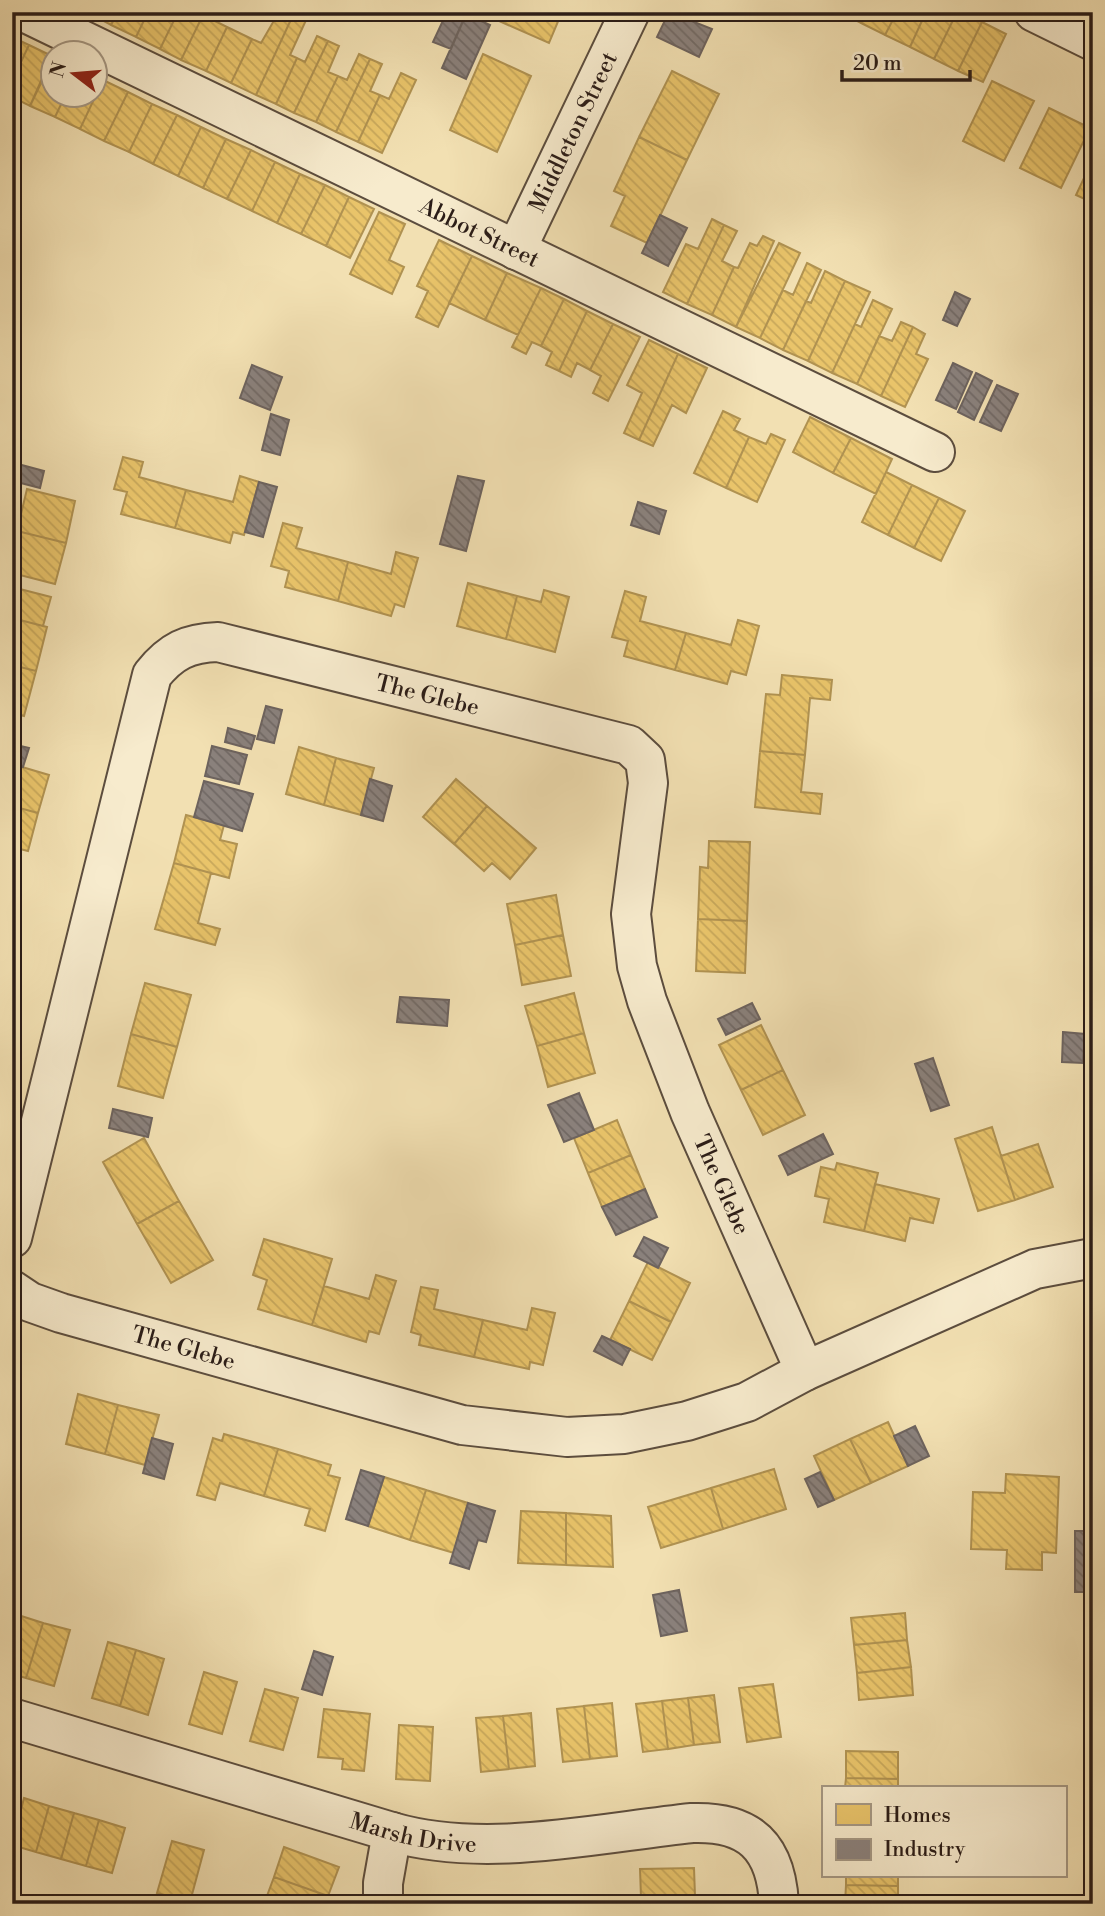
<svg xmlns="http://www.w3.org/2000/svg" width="1105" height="1916" font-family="'Libre Bodoni',serif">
  <defs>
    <pattern id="homes-back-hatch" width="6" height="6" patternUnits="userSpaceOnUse" patternTransform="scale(1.75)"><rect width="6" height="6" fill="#e9c46a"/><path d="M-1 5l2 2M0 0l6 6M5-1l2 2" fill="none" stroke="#c8a85b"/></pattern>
    <pattern id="industry-back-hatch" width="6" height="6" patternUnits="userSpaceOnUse" patternTransform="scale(1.75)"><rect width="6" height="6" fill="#8a817c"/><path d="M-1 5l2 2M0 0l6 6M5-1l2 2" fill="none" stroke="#716965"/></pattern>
  </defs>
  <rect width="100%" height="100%" fill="#f2e0b2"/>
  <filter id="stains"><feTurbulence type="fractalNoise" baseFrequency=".00286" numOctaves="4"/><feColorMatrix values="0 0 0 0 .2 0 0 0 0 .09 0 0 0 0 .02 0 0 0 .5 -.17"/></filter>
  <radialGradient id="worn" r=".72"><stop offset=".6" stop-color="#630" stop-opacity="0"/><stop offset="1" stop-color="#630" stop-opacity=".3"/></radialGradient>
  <!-- homes -->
  <path fill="url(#homes-back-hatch)" stroke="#b09251" stroke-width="2" d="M87,12H118L111,25Z
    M118,12H148L136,37L111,25Z
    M148,12H178L160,49L136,37Z
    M178,12L203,15L181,60L160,49Z
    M279,12L294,13L256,95L231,83L252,39L261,43Z
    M503,12H562L549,43L499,21Z
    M839,12H867L861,23Z
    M867,12H897L885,35L861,23Z
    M897,12H926L910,47L885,35Z
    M926,12H957L934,59L910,47Z
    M957,12L982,22L958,71L934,59Z
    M294,13L307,18L290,55L297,58L276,104L256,95Z
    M203,15L227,27L206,71L181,60Z
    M982,22L1006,34L983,82L958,71Z
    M227,27L252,39L231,83L206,71Z
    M317,36L328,41L294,113L276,104L297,58L305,62Z
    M12,37L29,45L12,81Z
    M328,41L339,46L328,72L338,76L316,122L294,113Z
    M29,45L52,56L30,106L12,97V81Z
    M359,54L370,59L336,132L316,122L338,76L347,80Z
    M483,54L531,76L497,152L450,130Z
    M370,59L382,64L370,91L380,95L358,142L336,132Z
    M52,60V94H66L55,117L30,106Z
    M672,71L719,94L687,160L639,137Z
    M401,73L416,80L382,153L358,142L380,95L389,99Z
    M94,76L103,80L80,129L55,117L66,94H94Z
    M103,80L128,92L104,141L80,129Z
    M992,81L1034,101L1004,161L963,141Z
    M128,92L152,104L129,152L104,141Z
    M152,104L177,115L153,164L129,152Z
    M1049,108L1090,128L1061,188L1020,168Z
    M177,115L201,127L178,176L153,164Z
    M201,127L226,139L203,188L178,176Z
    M639,137L687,160L647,243L611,226L625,196L614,191Z
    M226,139L251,150L227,199L203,188Z
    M251,150L275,162L252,211L227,199Z
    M1093,159V203L1076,195Z
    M275,162L300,174L277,223L252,211Z
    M300,174L325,185L301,234L277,223Z
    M325,185L349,197L326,246L301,234Z
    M349,197L374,209L350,258L326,246Z
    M379,212L405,224L389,260L404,267L392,294L350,274Z
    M712,219L724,225L687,304L663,292L686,244L698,249Z
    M724,225L737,231L722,261L734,267L712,315L687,304Z
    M763,236L774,241L736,327L712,315L734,267L738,268L750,243L757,246Z
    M439,240L472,256L438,327L416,317L428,291L417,286Z
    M779,243L800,253L760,338L736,327Z
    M472,256L507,273L485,320L449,303Z
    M807,263L821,270L783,350L760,338L783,290L793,295Z
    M825,271L845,281L808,361L783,350L806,301L811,303Z
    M507,273L541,288L518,335L485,320Z
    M845,281L870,292L832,373L808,361Z
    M541,288L564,299L541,346L532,342L526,354L512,347Z
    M564,299L587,311L559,371L546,365L552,352L541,346Z
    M873,300L892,309L857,384L832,373L855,324L861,327Z
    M587,311L613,324L590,370L577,363L571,377L559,371Z
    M901,322L913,327L881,396L857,384L879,336L892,341Z
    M613,324L640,337L608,401L593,393L601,376L590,370Z
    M913,327L925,334L916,354L928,359L905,407L881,396Z
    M649,340L678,354L639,440L624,433L642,393L627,385Z
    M678,354L707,368L686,413L672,405L653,446L639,440Z
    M723,411L740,419L734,430L749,437L726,488L694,473Z
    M810,417L851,438L833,473L793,452Z
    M771,434L785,440L757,502L726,488L749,437L766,444Z
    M851,438L892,459L876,494L833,473Z
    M123,457L143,462L139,477L186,490L175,528L121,514L127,492L114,489Z
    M886,472L912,485L888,535L862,522Z
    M240,476L259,482L244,535L233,532L230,543L175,528L186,490L233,502Z
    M912,485L939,498L914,548L888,535Z
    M27,489L75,501L66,543L17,531Z
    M939,498L965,511L941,561L914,548Z
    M283,523L302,528L296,548L348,562L338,601L285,587L289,571L271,566Z
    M17,531L66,543L55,584L12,573V541Z
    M396,552L418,558L404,607L395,604L391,616L338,601L348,562L391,574Z
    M468,583L517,596L506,639L457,626Z
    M12,587L51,597L43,626L12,618Z
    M544,590L569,597L555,652L506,639L517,596L541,602Z
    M625,591L646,597L640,621L686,633L675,670L624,656L628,641L612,637Z
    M12,618L47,627L36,671L12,665Z
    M738,620L759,626L746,675L731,671L727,684L675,670L686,633L731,645Z
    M12,665L36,671L24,716L12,713Z
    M782,675L832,680L830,700L810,698L805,755L760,751L766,694L780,695Z
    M299,747L336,758L324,805L286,794Z
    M760,751L805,755L801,792L822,794L820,814L755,807Z
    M336,758L374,768L361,815L324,805Z
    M12,764L49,775L38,813L12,806Z
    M456,779L487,806L454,844L423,817Z
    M12,806L38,813L28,851L12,847Z
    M487,806L536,848L510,879L492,863L484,871L454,844Z
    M186,815L224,825L220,840L237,844L229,878L174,863Z
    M709,841L750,842L747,921L698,919L700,867L708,868Z
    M174,863L211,873L198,923L220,929L215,945L155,929Z
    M556,895L563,935L515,945L507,904Z
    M698,919L747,921L745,973L696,971Z
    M563,935L571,976L522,985L515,945Z
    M145,983L191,995L177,1047L131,1034Z
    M574,993L584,1033L537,1046L525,1006Z
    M761,1025L783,1070L741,1090L719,1045Z
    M584,1033L595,1073L548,1087L537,1046Z
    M131,1034L177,1047L163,1098L118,1086Z
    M783,1070L805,1115L763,1135L741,1090Z
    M617,1120L631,1155L588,1173L574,1138Z
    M992,1127L1015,1200L978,1211L955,1139Z
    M144,1138L179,1201L137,1224L103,1162Z
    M1038,1144L1053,1187L1015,1200L1001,1156Z
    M631,1155L645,1189L602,1207L588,1173Z
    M837,1163L878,1173L864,1231L824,1222L829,1199L815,1196L821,1167L835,1170Z
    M875,1184L939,1199L933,1223L910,1218L905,1241L864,1231Z
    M179,1201L213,1260L171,1283L137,1224Z
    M264,1239L332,1259L312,1325L258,1309L267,1280L253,1275Z
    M648,1262L690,1283L671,1322L629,1301Z
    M376,1275L396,1281L379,1334L369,1331L366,1342L312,1325L324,1286L369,1299Z
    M421,1287L438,1290L434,1309L483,1320L474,1357L419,1345L421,1335L411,1332Z
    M629,1301L671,1322L652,1360L610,1340Z
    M532,1308L555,1313L543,1365L530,1362L529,1369L474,1357L483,1320L527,1330Z
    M78,1394L118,1405L105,1454L66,1444Z
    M118,1405L159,1415L145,1465L105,1454Z
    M888,1422L908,1466L871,1483L850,1439Z
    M224,1434L278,1449L264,1496L220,1483L215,1500L197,1495L213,1438L222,1441Z
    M850,1439L871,1483L834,1500L814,1456Z
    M278,1449L331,1465L328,1475L340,1478L325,1531L305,1525L310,1509L264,1496Z
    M774,1469L786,1509L723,1529L711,1488Z
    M1006,1474L1059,1477L1056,1553L1042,1552V1570L1006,1569L1007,1550L971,1549L973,1492L1005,1493Z
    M384,1477L426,1490L410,1540L368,1526Z
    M711,1488L723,1529L661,1548L648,1507Z
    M426,1490L468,1503L454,1553L410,1540Z
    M521,1511L566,1513V1565L518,1563Z
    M566,1513L611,1516L613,1567L566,1565Z
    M905,1613L907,1640L854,1645L851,1618Z
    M15,1614L43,1623L26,1678L12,1674Z
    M43,1623L70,1630L54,1686L26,1678Z
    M907,1640L911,1667L857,1673L854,1645Z
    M108,1642L136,1650L120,1706L92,1698Z
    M136,1650L164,1659L148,1715L120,1706Z
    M911,1667L913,1695L859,1700L857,1673Z
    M204,1672L237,1682L222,1734L189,1724Z
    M773,1684L781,1737L747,1742L739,1688Z
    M265,1689L298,1698L283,1750L250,1741Z
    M714,1695L720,1742L694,1745L688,1698Z
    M688,1698L694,1745L668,1749L662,1701Z
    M662,1701L668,1749L643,1752L636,1704Z
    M612,1703L617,1756L590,1759L584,1706Z
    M584,1706L590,1759L563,1762L557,1709Z
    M324,1709L370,1714L364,1771L342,1769L343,1759L318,1757Z
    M531,1713L535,1766L509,1769L503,1716Z
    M503,1716L509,1769L481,1772L476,1718Z
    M399,1725L433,1727L430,1781L396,1779Z
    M846,1751L898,1752V1779L846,1778Z
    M846,1778L898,1779V1788H845Z
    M24,1798L49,1806L36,1852L12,1845Z
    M49,1806L74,1813L61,1859L36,1852Z
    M74,1813L99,1820L86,1866L61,1859Z
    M99,1820L125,1828L112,1873L86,1866Z
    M172,1841L204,1850L190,1902L157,1893Z
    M284,1847L339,1867L328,1896L274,1877Z
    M694,1868L695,1896L641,1897L640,1869Z
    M846,1876H898V1886L846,1885Z
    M274,1877L328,1896L325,1904H264Z
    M846,1885L898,1886V1904H845Z
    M695,1896V1904H641V1897Z"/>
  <!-- industry -->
  <path fill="url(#industry-back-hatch)" stroke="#6d635e" stroke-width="2" d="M447,12H467L451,49L433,42Z
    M669,12L712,29L699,57L657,37Z
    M466,14L490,25L466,79L442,68Z
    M660,215L687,228L668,266L642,253Z
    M955,292L970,299L957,326L943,320Z
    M953,363L972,372L956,409L936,400Z
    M252,365L282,377L270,410L240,398Z
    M976,373L992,381L974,420L958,412Z
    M997,385L1018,394L1001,431L980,422Z
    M271,414L289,420L280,455L262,450Z
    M18,464L44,471L40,488L13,481Z
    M458,476L484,481L466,551L440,544Z
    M259,482L277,487L263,537L245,532Z
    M638,502L666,511L659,534L631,525Z
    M266,706L282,710L274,743L257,739Z
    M228,728L255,736L251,749L225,742Z
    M12,744L29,748L23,767L12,764Z
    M212,746L247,755L239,784L205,776Z
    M370,779L392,786L383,821L361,815Z
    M204,781L253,794L242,831L194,817Z
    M12,879L18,881L12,904Z
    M400,997L449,1000L447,1026L397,1022Z
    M752,1003L760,1019L726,1035L718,1019Z
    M1063,1032L1085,1034L1083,1063L1062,1062Z
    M933,1058L949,1105L931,1111L915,1064Z
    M579,1093L594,1130L564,1142L548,1105Z
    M113,1109L152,1118L148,1137L109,1128Z
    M823,1134L833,1154L788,1175L779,1156Z
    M1086,1164H1093V1215L1086,1214Z
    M645,1189L657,1217L616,1235L602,1207Z
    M644,1237L668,1248L658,1268L634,1256Z
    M602,1336L630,1349L622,1365L594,1351Z
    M915,1426L929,1456L908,1466L894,1436Z
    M152,1438L173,1444L164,1479L143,1473Z
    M361,1470L384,1477L368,1526L346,1519Z
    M820,1472L834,1500L818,1507L805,1479Z
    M468,1503L495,1511L486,1542L478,1540L469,1569L450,1563Z
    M1075,1531H1093V1592H1075Z
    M679,1590L687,1631L661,1636L653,1595Z
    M314,1651L333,1657L322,1695L302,1689Z"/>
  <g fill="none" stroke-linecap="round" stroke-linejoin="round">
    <!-- street casing -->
    <g stroke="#5c4d3e" stroke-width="42">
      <g id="street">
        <path id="s1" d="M24,12L935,452"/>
        <path d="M1034,12L1093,41"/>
        <path id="s2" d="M516,250L630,12"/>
        <path id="s3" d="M12,1238L152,675C171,651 188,643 218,642L629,745L645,760L648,783L631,914L637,966L647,1001L690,1112L805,1371"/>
        <path id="s4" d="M12,1290L30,1302L61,1313L462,1425L567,1437L624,1434L687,1421L747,1402L805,1371L1035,1269L1093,1258"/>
        <path id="s5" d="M12,1718L392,1832C485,1859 597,1833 692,1823C749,1821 776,1846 779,1904"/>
        <path d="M383,1904V1883L392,1832"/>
      </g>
    </g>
    <!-- path -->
    <path stroke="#2a1c17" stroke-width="4.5" stroke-dasharray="2 3.5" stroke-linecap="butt" d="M12,1024L22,1027"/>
    <!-- street -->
    <use href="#street" stroke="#f7ebcd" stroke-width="38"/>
  </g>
  <g text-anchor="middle" stroke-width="7" stroke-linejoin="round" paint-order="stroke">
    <!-- street labels -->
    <g font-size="23" fill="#2a1c17" stroke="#f7ebcd">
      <text dy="8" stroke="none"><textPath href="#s2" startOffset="131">Middleton Street</textPath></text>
      <text dy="8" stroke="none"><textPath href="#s1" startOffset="506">Abbot Street</textPath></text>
      <text dy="8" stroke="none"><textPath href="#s3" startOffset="873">The Glebe</textPath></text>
      <text dy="8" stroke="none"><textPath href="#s3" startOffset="1545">The Glebe</textPath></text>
      <text dy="8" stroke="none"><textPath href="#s4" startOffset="182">The Glebe</textPath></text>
      <text dy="8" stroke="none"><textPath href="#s5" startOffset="418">Marsh Drive</textPath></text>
    </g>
  </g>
  <!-- margin -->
  <rect width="1105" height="1916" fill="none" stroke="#f2e0b2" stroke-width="42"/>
  <rect x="14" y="14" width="1077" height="1888" fill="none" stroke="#2a1c17" stroke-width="3.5"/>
  <rect x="21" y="21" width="1063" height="1874" fill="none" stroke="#2a1c17" stroke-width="2"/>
  <!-- legend -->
  <rect x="822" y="1786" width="245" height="91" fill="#f7ebcd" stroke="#a59884" stroke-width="2"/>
  <rect x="836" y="1804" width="35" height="21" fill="#e9c46a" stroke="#a59884" stroke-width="2"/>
  <text x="884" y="1822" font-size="21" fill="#2a1c17">Homes</text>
  <rect x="836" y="1839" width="35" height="21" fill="#8a817c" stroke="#a59884" stroke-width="2"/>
  <text x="884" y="1856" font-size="21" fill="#2a1c17">Industry</text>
  <!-- north arrow -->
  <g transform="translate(74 74) rotate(286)"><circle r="33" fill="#f7ebcd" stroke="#a59884" stroke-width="2"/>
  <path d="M0-5L12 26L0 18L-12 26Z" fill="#8f2418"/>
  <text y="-10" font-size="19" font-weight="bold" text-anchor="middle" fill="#2a1c17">N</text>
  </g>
  <!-- scale -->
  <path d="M842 70v10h128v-10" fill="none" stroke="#2a1c17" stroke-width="3.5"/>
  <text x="853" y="70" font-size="21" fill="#2a1c17" stroke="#f7ebcd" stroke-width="5" paint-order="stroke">20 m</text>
  <rect width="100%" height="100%" filter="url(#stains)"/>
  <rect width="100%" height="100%" fill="url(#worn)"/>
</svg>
